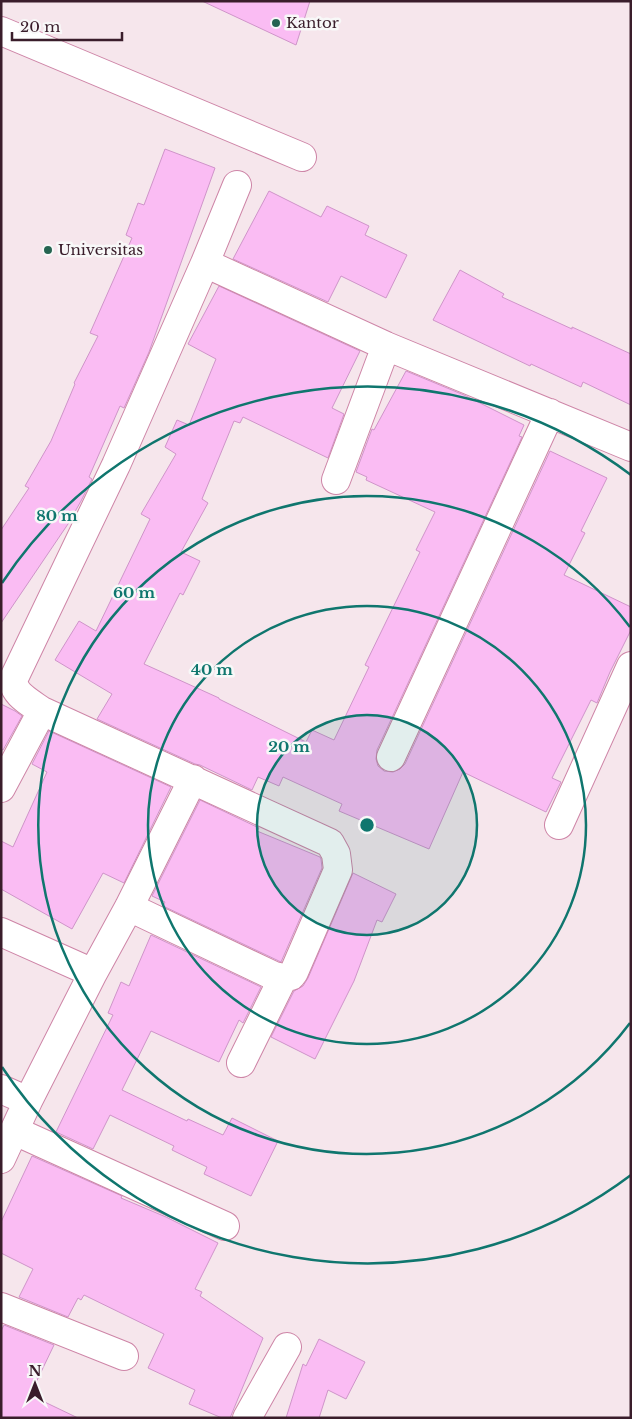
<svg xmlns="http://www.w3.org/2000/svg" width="632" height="1419" font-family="'Libre Baskerville',serif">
  <rect width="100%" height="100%" fill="#f6e6ec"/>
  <!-- building -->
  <path fill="#fabcf3" stroke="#cf94c9" d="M202,1H310L296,45Z
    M165,149L215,168L149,352L124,408L120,406L89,477L92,479L81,501L68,524L1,623V530L29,488L25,486L51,441L75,384L74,383L98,336L90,333L132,238L126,235L138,203L144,205Z
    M269,191L321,217L327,206L369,226L365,235L407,255L386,298L341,276L328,302L233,259Z
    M460,270L504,294L502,297L572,329V327L631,354V405L583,382L581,387L531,364L530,366L433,320Z
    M219,286L360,351L332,408L344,414L328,458L243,417L240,423L234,421L202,499L208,503L181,552L200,561L183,595L180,593L144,664L219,698V699L306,742L312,730L334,740L369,667L365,665L420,552L416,550L435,512L366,480L367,477L356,472L372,429L374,430L406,371L464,395L524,425L519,436L522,437L377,750L376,759L378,766L384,771L393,772L400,769L405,764L550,451L607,478L581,531L585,533L564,575L631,607V630L610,672L597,703L591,700L552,778L561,782L546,812L463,772L429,849L339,811L342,804L283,777L279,786L258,777L252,790L200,765L195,764L97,719L112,694L55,660L79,621L96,631L150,519L141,514L176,454L165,447L177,420L189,425L216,359L188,344Z
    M1,704L15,711L22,716L3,750L1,749Z
    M49,731L171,787L124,883L103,873L72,929L1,889V841L13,847L47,772L32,764Z
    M200,800L259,828L257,831L320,857L321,859L322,868L281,962L163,906L165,902L152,896Z
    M353,873L396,894L382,922L377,920L354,981L315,1059L271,1037L294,991L303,986L308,978Z
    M151,935L261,987L243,1023L239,1020L219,1062L151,1031L122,1090L187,1121L188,1119L223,1135L232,1118L278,1141L251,1196L204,1174L207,1167L172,1150L174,1146L110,1115L93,1149L56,1132L113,1015L108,1013L121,982L129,986Z
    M32,1156L122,1196L121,1198L166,1217L218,1243L195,1289L202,1292L200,1296L263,1338L230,1418H222L189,1404L195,1390L148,1368L164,1334L84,1295L81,1300L78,1298L68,1317L19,1297L33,1269L1,1253V1222Z
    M4,1325L54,1345L30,1395L78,1418H1V1331Z
    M319,1339L365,1362L346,1399L328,1390L319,1418H286L303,1364L306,1366Z"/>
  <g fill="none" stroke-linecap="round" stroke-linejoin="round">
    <!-- minor casing -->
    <g stroke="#ce85a7" stroke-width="30">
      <path id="minor" d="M1,31L302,157
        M205,263L237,185
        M336,480L386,346
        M391,757L550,413
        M1,788L42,711
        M559,825L631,666
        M129,907L274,976L283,978L291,976L294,972L338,870L336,854L330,843L42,711C31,703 11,693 14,678L116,465L205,263L386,346L631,447
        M1,932L93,973
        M241,1063L283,978
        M1,1089L28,1101
        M15,1131L225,1226
        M1,1159L28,1101L93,973L129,907L193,779
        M1,1307L124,1356
        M247,1418L287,1347"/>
    </g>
    <!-- minor -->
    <use href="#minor" stroke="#fff" stroke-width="28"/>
  </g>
  <!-- distance rings -->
  <circle cx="367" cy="825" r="110" fill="#0f766e" fill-opacity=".12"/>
  <g fill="none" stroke="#0f766e" stroke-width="2.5">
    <circle cx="367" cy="825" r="110"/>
    <circle cx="367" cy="825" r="219"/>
    <path d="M630 1023A329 329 0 1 1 630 627"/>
    <path d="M631 1175A438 438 0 0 1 2 1067M2 583A438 438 0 0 1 631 475"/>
  </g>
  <!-- markers -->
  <g fill="#256451" stroke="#f8f8f8" stroke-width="2">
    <circle cx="276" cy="23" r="5"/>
    <circle cx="48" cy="250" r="5"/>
  </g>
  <g text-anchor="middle" stroke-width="5" stroke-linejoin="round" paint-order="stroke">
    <!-- poi labels -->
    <g font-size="15" fill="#3a1d2b" stroke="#f8f8f8" text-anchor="start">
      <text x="286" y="28">Kantor</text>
      <text x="58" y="255">Universitas</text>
    </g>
  </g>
  <circle cx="367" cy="825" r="8" fill="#0f766e" stroke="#f8f8f8" stroke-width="2.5"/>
  <g font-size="15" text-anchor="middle" font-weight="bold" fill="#0f766e" stroke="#f8f8f8" stroke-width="5" stroke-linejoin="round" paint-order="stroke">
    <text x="57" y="521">80 m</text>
    <text x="134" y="598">60 m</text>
    <text x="212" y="675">40 m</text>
    <text x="289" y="752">20 m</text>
  </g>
  <!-- border -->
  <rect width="632" height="1419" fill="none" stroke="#3a1d2b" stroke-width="5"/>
  <!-- north arrow -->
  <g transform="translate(35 1384)" stroke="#f8f8f8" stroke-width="4" paint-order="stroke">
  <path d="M0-4L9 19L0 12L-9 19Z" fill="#3a1d2b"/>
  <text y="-8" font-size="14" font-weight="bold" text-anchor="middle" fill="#3a1d2b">N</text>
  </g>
  <!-- scale -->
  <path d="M12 32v8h110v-8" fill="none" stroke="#3a1d2b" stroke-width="2.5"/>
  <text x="20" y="32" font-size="15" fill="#3a1d2b" stroke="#f8f8f8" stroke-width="4" paint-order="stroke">20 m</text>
</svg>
